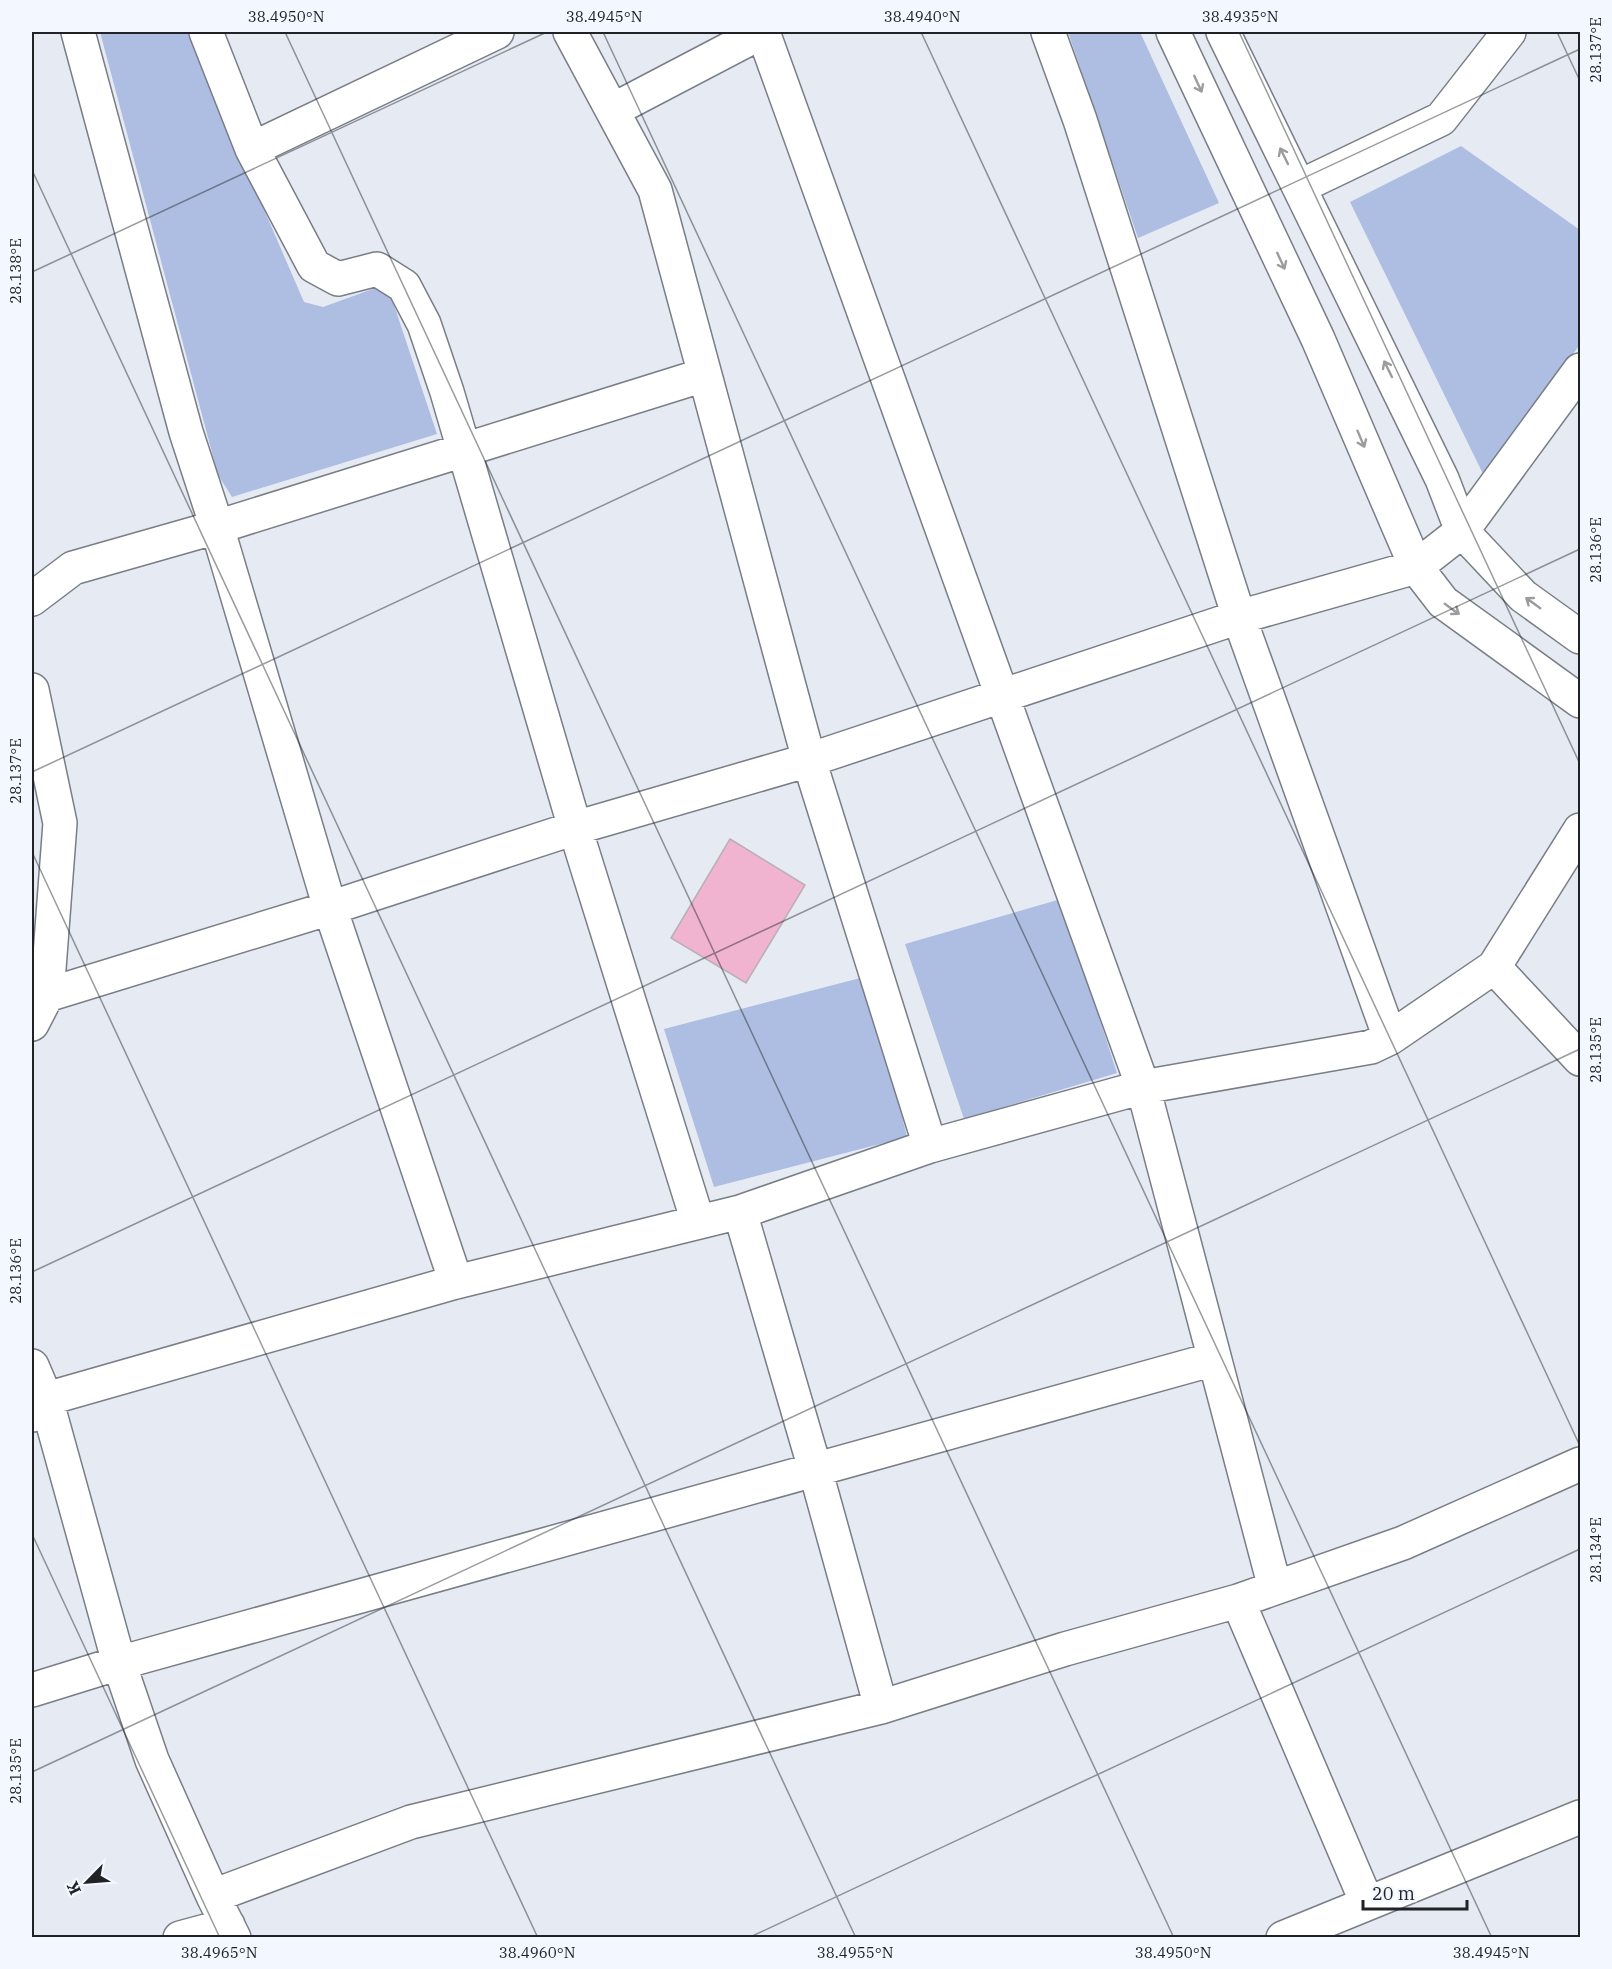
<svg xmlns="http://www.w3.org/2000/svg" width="1612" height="1969" viewBox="0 0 1612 1969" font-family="'IBM Plex Serif',serif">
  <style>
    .green { fill: #adbee2 }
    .building { fill: #f0b4d1; stroke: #baafb3; stroke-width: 1.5 }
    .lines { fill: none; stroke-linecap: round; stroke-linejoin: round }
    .minor-casing { stroke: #797d86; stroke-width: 36 }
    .minor { stroke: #fff; stroke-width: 33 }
    .oneway { stroke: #9b9c9d }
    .ticks { fill: none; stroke: #202225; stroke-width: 1.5; stroke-opacity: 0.45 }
    .neatline { fill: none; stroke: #202225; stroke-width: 2 }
    .ticks-label { font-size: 15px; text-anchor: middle; fill: #202225 }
  </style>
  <rect width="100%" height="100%" fill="#e5eaf3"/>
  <!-- green -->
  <path class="green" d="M100,32H187L304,302L323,307L378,287L391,296L437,434L232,497L218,475Z
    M1068,32H1140L1219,203L1138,238Z
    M1461,146L1580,230V344L1486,480L1350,202Z
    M1061,899L1117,1073L964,1119L905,944Z
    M868,976L907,1137L714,1187L664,1029Z"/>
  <!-- building -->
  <path class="building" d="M730,839L805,885L746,983L671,938Z"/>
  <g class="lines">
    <defs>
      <path id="minor" d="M78,32L186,432L217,527L330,908L456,1282
        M206,32L252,149L314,266L338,279L377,269L404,286L424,324L447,392L575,828L698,1222
        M570,32L655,190L809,760L930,1146
        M763,32L1143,1087L1275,1588
        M1048,32L1080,120L1239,617L1390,1038
        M1173,32L1318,339L1416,567L1443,602L1580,701
        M1223,32L1442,479L1462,531L1523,596L1580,637
        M613,110L762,32
        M252,149L497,32
        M1299,187L1441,119L1509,32
        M32,599L73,568L217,527L704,375
        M32,690L60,823L47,995L32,1024
        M1494,967L1580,1059
        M47,995L330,908L575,828L809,760L1239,617L1416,567L1462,531L1580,370
        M740,1212L815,1469L881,1707
        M32,1366L46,1399L119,1663L152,1760L213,1896L234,1938
        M32,1415L46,1399L456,1282L740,1212L930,1146L1143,1087L1371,1047L1390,1038L1494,967L1580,830
        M1238,1601L1367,1903
        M32,1690L119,1663L1214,1359
        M213,1896L411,1822L881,1707L1065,1649L1238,1601L1403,1543L1580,1464
        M180,1938L228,1925
        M1283,1938L1580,1817"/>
    </defs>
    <!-- minor casing -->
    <use href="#minor" class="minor-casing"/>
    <!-- minor -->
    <use href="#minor" class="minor"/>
  </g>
  <!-- one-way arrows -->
  <defs><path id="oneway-shaft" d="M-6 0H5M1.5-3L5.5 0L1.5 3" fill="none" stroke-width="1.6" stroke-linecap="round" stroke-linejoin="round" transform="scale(1.5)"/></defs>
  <g class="oneway">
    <use href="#oneway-shaft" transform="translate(1198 84) rotate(65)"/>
    <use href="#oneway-shaft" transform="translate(1284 156) rotate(-116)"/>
    <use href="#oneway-shaft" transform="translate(1281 261) rotate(65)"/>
    <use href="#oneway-shaft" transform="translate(1388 369) rotate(-116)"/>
    <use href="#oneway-shaft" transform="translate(1361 439) rotate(67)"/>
    <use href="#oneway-shaft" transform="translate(1533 603) rotate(-144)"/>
    <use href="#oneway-shaft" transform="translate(1452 609) rotate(36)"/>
  </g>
  <!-- ticks -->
  <path class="ticks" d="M285,32L1174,1938M603,32L1492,1938M921,32L1580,1446M1239,32L1580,764M1557,32L1580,81M32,170L856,1938M32,272L547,32M32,772L1580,49M32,852L538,1938M32,1272L1580,549M32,1534L220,1938M32,1772L1580,1049M748,1938L1580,1549"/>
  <!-- border -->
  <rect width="1612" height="1969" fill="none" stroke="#f3f7ff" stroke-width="66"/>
  <!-- north arrow -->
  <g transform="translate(87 1882) rotate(245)" stroke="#f3f7ff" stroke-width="4.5" paint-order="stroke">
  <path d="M0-4.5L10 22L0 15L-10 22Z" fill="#202225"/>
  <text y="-9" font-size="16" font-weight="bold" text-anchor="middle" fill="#202225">K</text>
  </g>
  <!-- scale -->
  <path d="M1363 1900v9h104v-9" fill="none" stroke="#202225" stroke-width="3"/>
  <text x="1372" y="1900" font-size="18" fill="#202225" stroke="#f3f7ff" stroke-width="4.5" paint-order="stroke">20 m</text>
  <rect x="33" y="33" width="1546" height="1903" class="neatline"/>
  <g class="ticks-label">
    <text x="286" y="22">38.4950°N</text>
    <text x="604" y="22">38.4945°N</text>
    <text x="922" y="22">38.4940°N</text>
    <text x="1240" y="22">38.4935°N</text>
    <text transform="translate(1596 50) rotate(-90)" y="5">28.137°E</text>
    <text transform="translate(16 271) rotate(-90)" y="5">28.138°E</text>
    <text transform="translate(1596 550) rotate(-90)" y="5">28.136°E</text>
    <text transform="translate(16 771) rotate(-90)" y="5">28.137°E</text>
    <text transform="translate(1596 1050) rotate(-90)" y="5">28.135°E</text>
    <text transform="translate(16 1271) rotate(-90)" y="5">28.136°E</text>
    <text transform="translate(1596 1550) rotate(-90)" y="5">28.134°E</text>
    <text transform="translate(16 1771) rotate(-90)" y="5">28.135°E</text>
    <text x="219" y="1958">38.4965°N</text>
    <text x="537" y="1958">38.4960°N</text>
    <text x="855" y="1958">38.4955°N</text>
    <text x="1173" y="1958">38.4950°N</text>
    <text x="1491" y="1958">38.4945°N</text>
  </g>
</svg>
